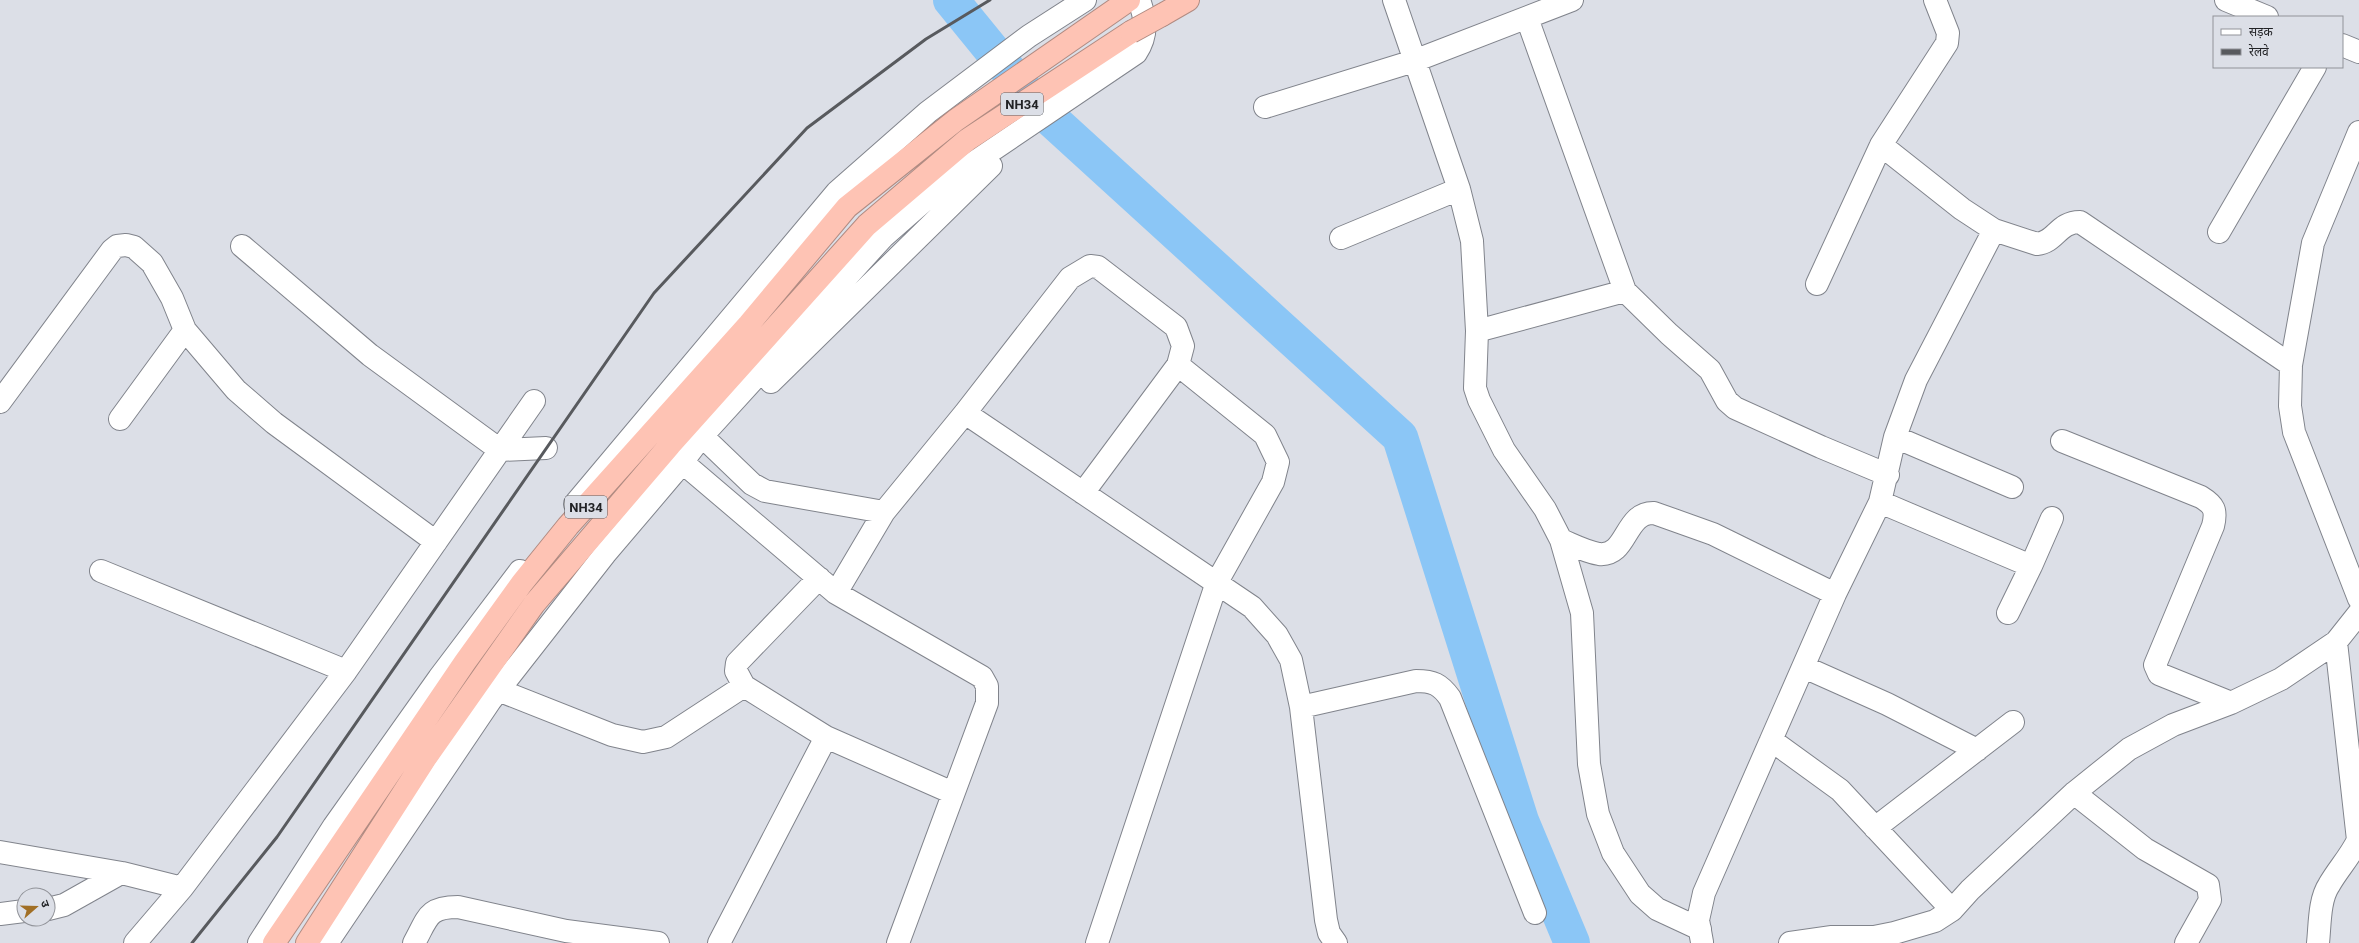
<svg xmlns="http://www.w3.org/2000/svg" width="2359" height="943" viewBox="0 0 2359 943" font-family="Roboto,'Noto Sans Devanagari',sans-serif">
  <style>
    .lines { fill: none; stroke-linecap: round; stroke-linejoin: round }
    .river { stroke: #8bc6f6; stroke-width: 36 }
    .minor-casing { stroke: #81848c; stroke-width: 24 }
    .highway-casing { stroke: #b18b82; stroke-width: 24 }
    .minor { stroke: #fff; stroke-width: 22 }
    .highway { stroke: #fec3b4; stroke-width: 22 }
    .rail { stroke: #585a5e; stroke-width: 3 }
    .highway-bridge-casing { stroke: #b18b82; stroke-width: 24; stroke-linecap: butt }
    .highway-bridge { stroke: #fec3b4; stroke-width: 22 }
    .labels { text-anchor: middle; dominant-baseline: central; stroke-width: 4; stroke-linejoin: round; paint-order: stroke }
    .shield { fill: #dcdfe7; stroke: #595b5f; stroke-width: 1 }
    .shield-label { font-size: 13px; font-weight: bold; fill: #212225 }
  </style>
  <rect width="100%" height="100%" fill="#dcdfe7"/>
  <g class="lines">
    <!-- river -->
    <path class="river" d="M951,0L1039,108L1400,437L1521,821L1572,943"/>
    <defs>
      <path id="minor" d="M1394,0L1459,189L1472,241L1477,331L1475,388L1479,400L1504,450L1545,509L1561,540L1582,613L1589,764L1598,814L1613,853L1640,894L1657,909L1700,929
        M2226,0L2267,17
        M1527,18L1625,291L1669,334L1710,370L1727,401L1735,408L1821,447L1888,475
        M2342,45L2359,52
        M1265,107L1414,61L1572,0
        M2359,132L2313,243L2291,365L2290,406L2294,432L2359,599
        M1881,145L1962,209L1994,230L2037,244C2056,242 2058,222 2080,222L2291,365
        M2219,232L2315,67
        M1341,238L1459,189
        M242,246L370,355L500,450L546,448
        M1817,284L1881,145L1947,43L1948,33L1935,0
        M1477,331L1625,291
        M771,382L991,166
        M0,402L112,250L117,246L126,245L134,247L152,263L172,298L185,330L236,390L274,423L436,542
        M965,413L1252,607L1277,635L1291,660L1301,707L1326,920L1329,933L1336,943
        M120,419L185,330
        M702,436L752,484L765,491L884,512
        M1895,437L2012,487
        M2062,441L2201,497C2214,505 2217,510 2213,526L2155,665L2159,674L2231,703
        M682,462L836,593L982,677L987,686V703L898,943
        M1880,502L2031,566
        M575,504L837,192L928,112L1029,36L1085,0
        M1561,540C1573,545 1586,552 1599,554C1628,557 1624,512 1654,513L1713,534L1835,594
        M101,571L346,671
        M836,593L884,512L965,413L1070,278L1090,266L1098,267L1176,327L1183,346L1178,365L1083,493
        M2008,613L2031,566L2052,518
        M1804,667L1887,704L1977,750
        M498,690L612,735L643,742L666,737L744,686
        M1301,707L1416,681C1433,681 1440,684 1450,698L1535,913
        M826,737L953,793
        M1771,740L1840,790L1952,910
        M2074,793L2145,849L2208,885L2210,900L2186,943
        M1875,828L2013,722
        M0,852L122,873L182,888L135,943
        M182,888L346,671L534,401
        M48,909L64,905L121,873
        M0,914L24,911
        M1702,942L1698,920L1704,893L1835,594L1880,502L1895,437L1916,380L1994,230
        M259,943L334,826L439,678L520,571
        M327,943L490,701L605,554L673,474L702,436L883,237L948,180L1136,53C1148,35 1146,19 1139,0
        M414,943C428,918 427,907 458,907L566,931L658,943
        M719,943L826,737L744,686L736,671L737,663L819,578
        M1097,943L1217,582L1273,482L1278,462L1265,435L1178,365
        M1790,943L1832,937H1874L1894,933L1935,921L1952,910L1970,890L2074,793L2129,749L2173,725L2231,703L2281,679L2336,642L2359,613
        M2318,943C2320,925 2319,900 2329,885C2338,869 2350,857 2358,840L2336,642"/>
      <path id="highway" d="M1162,15L1188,0
        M274,943L465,662L522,583L568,526L749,324L847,207L956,120L1129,0
        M307,943L425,759L534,604L670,445L867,225L967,140L1131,32"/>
    </defs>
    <!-- minor casing -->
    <use href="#minor" class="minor-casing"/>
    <!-- highway casing -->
    <use href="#highway" class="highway-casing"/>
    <!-- minor -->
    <use href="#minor" class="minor"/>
    <!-- highway -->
    <use href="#highway" class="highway"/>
    <!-- rail -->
    <path class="rail" d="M192,943L277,837L654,293L807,128L926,39L990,0"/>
    <defs>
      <path id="highway-bridge" d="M1131,32L1162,15"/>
    </defs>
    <!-- highway-bridge casing -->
    <use href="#highway-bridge" class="highway-bridge-casing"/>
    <!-- highway-bridge -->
    <use href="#highway-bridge" class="highway-bridge"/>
  </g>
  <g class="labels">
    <!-- shield labels -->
    <g class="shield">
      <rect x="1001" y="93" width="42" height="22" rx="3"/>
      <rect x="565" y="496" width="42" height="22" rx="3"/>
    </g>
    <g class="shield-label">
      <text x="1022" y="104">NH34</text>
      <text x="586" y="507">NH34</text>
    </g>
  </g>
  <!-- legend -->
  <rect x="2213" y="16" width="130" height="52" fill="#dcdfe7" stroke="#919399"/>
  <rect x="2221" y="29" width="20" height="6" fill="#ffffff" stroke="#919399"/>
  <text x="2249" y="36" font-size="12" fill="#212225">सड़क</text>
  <rect x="2221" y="49" width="20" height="6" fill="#585a5e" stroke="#919399"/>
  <text x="2249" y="56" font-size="12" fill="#212225">रेलवे</text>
  <!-- north arrow -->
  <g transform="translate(36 907) rotate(70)"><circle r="19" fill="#dcdfe7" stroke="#919399"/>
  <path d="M0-3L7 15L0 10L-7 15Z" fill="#a16f25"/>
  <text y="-6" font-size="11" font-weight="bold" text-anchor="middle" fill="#212225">उ</text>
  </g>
</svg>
